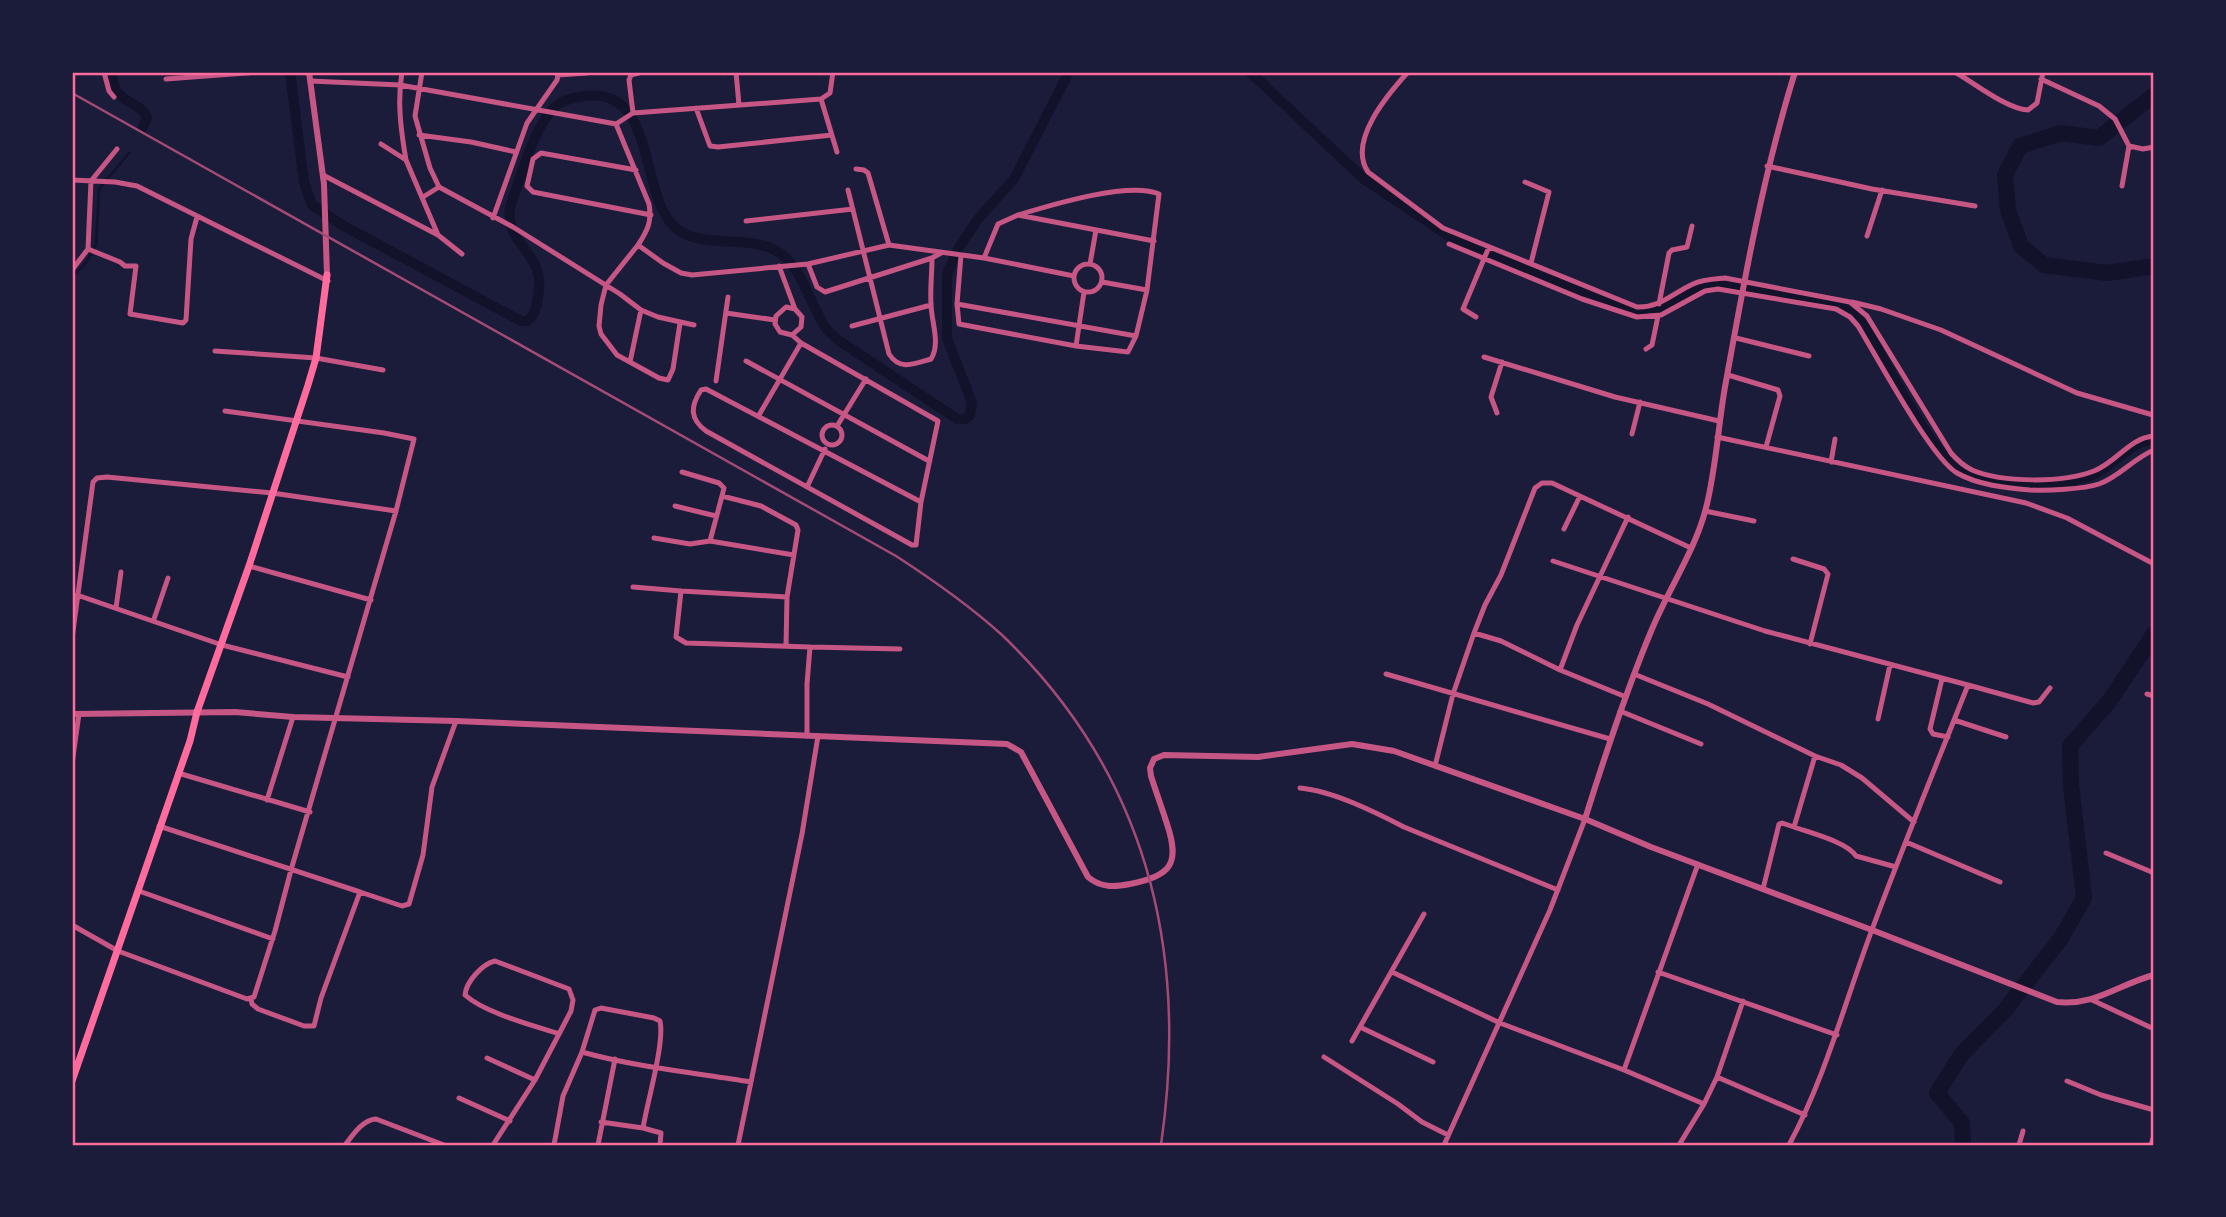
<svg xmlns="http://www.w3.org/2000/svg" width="2226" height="1217" viewBox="0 0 2226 1217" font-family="Poppins,sans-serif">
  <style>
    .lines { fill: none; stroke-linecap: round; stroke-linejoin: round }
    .stream { stroke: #12122b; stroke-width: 2.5 }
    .canal { stroke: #12122b; stroke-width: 10 }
    .river { stroke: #12122b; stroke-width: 16 }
    .minor { stroke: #c65784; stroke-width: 5 }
    .tertiary { stroke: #c65784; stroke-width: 6 }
    .secondary { stroke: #ff6b9d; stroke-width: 7 }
    .rail { stroke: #a44b75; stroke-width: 2.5 }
    .neatline { fill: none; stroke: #ff6b9d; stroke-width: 2.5 }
  </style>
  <rect width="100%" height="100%" fill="#1b1b3a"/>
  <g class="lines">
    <!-- stream -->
    <path class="stream" d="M72,277L86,263L96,245L99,189L129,153"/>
    <!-- canal -->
    <path class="canal" d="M111,72C112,77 113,85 116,90C123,103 141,103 147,118L143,127
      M290,72L304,182L312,205L342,225L521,321H527C534,316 535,311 537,303C539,291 541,282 537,270C529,246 506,239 510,207C521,178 533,127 556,106C564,99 576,97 586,96C658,87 638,199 677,229C703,249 747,235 775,250C802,264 808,301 824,325C827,331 833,335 838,340L957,419H965L970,415L972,403L947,338V274L958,249L978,219L1014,179L1069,72
      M1250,72L1364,179L1452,238L1635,312C1671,313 1674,295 1704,286C1731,279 1803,298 1833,303C1849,310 1858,317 1868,331C1887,364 1927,445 1955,466C1974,479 1994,481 2016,483C2041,485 2066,484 2090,476C2112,469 2130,440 2154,440"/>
    <!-- river -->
    <path class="river" d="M2154,95L2099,138L2061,133L2020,146L2005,175L2008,210L2021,246L2044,265L2107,273L2154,266
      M1963,1145L1962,1123L1937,1093L1961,1055L2006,1009L2061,938L2084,898L2071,785L2070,746L2111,699L2154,634"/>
    <!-- minor -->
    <path class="minor" d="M104,72L109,91L114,97
      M402,72C397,102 401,131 406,160
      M422,72L415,116L430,168L439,187L513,227L620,294L641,310L658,317L694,325
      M555,72L558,75L587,73
      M736,72L739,105
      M1408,72C1389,93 1347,141 1368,172L1443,228L1637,307C1660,308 1673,293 1693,284C1703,279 1714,279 1725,278L1850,302L1867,316L1951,453C1957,460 1964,466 1972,470C2003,483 2063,483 2094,471C2117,462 2129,438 2154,436
      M1955,72C1974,83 2007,109 2028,110L2037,103L2043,72
      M166,79L258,72
      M2041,79L2099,106L2115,119L2129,146L2143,149L2154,147
      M310,81L400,85L616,124L633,113L821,99L830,93L833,72
      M821,99L837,152
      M696,108L710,146L718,147L832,135
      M633,113L629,80L631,75L642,72
      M616,124L649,204C652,221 648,230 638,245L663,263L681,273L692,275L808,264L889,245L984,258L1074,276
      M419,135L471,142L516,152
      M381,144L406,160L438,235
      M1767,166L1872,189L1975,206
      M856,169L864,170L868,173L889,245
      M636,170L541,153L533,159L527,186L533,192L651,215
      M323,175L438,235L462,254
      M72,180L115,182L137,186L328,281
      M1525,182L1549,192L1531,263
      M2122,186L2129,146
      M848,190L889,354C900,371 914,364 931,359C941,343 931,321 931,304C930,289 932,273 932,258
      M423,197L439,187
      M493,218L527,123L557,80L558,75
      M746,221L853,209
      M1867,236L1882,190
      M1449,244L1582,299L1637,317L1661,315L1705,291L1718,289L1836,309L1850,317L1858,326C1877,357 1931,458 1957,473C1978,485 2006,488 2030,490C2047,491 2084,489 2099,484C2119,477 2134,458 2154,450
      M638,245L606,285L601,305L599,326L601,334L617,355L659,378L668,380L673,369L680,323
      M88,249L120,262L125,266H136L130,314L183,323L186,320L191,239L197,217
      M961,255L957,304L959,324L1076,346L1128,352L1136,336L1147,290L1159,194C1129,181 1051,205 1018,215
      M984,258L998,224L1018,215L1154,241
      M1074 278a14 14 0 1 1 28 0a14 14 0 1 1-28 0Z
      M808,264L817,287L825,292L932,258L941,253
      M1090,264L1096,230
      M779,266L795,309L802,317L801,327L792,335
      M72,270L88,249L91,181L117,149
      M1102,282L1147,290
      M1852,302L1881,309L1941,330L2077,393L2153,415
      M957,304L1136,336
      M1659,304L1669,253L1672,250L1687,247L1692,226
      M795,309L786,307L776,316L775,324L780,332L792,335L801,343L938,421L921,502L916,545H912L706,431C690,419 690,407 701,390L706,389L921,502
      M726,313L775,320
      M1476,317L1463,309L1489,247
      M852,326L931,305
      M1736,338L1809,356
      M1076,346L1084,292
      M1646,349L1652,345L1658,316
      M215,351L316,358L383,370
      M1484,357L1615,397L1719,421
      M746,361L929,461
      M630,362L641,310
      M1728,375L1778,390L1780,396L1766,447
      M716,381L728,297
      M1497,413L1491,397L1502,362
      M759,415L801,343
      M822 435a10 10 0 1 1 20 0a10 10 0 1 1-20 0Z
      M837,426L866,379
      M1632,434L1640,402
      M1717,437L2026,503L2067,518L2154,564
      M1831,462L1835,439
      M682,472L719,483L724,488L722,496
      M807,487L825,449
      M675,506L716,516
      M1705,511L1754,521
      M1564,529L1580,496
      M654,538L690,544L710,541L722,496L761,506L796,525L798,530L787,597L786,646
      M710,541L794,555
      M1793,559L1824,569L1828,574L1810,644
      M1553,561L1765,631L1968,685C1936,766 1903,846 1873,927C1845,1001 1826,1076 1789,1145
      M249,566L371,600
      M633,587L681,591
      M77,595L222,645L348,677
      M787,597L681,591L676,637L686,643L810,647L807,684V736
      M116,608L121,572
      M154,619L168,578
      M1474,633L1501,641L1560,670L1626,697
      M72,639L93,482L97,478L107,477L272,493L396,511L414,439L384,433L225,411
      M810,647L900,649
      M1560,670L1577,625L1628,517
      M1386,674L1610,739
      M1634,674L1708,704L1815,756L1841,765L1862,778L1914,822
      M1942,679L1930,729L1933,734L1948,737
      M1968,685L2033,703L2039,702L2050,688
      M2147,694L2154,696
      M1620,711L1701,744
      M1878,719L1890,665
      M1954,720L2006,737
      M72,764L79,714
      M1435,766L1453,694L1474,633L1485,605L1501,575L1535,488L1542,483H1552L1691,548
      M178,773L310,812
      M1300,788C1333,791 1375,812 1404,827L1558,890
      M267,800L293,717
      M159,826L360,892L321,998L314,1026H304L258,1009L252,1004L251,999
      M1794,827C1811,833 1847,842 1856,856L1896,867
      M1906,842L2000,882
      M2106,853L2154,873
      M1763,889L1779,824L1782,823L1794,827L1815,756
      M139,891L273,939
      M360,892L402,906L409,904L423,855L432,787L456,721
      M72,925L118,951L247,999L254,997L275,931L291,870L396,511
      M1392,972L1500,1023L1624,1070L1704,1104L1717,1077L1805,1115
      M1658,972L1837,1035
      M2092,1000L2154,1029
      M1360,1027L1433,1062
      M1352,1041L1424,914
      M1324,1057L1398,1104L1422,1122L1448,1135
      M487,1058L535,1080
      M1624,1070L1698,864
      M1717,1077L1743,1001
      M2067,1081L2101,1095L2154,1110
      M459,1098L510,1121
      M601,1122L643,1128
      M345,1145C353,1135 362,1120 376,1119L444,1145
      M493,1145L535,1080L571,1011L573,1000L569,989L495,961C482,964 466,982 465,995C485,1013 532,1025 559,1034
      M554,1145L563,1096L582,1052
      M598,1145L615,1059
      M660,1145L661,1133L643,1128C647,1103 665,1042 660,1021L654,1018L601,1008L595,1010L582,1052C635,1067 696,1073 751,1082
      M738,1145L802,834L818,736
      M1444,1145L1550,910L1585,819
      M1679,1145L1704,1104
      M2019,1145L2023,1131
      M2151,1145L2154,1135"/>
    <!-- tertiary -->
    <path class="tertiary" d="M309,72L324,184L327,275
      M72,714L235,712L293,717L456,721L1007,744L1021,752L1088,877C1101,888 1114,887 1130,884C1172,876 1180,863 1167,824C1162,808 1156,792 1151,776L1150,768L1154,759L1164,755L1258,757L1352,744L1394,751L1585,819L1651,847L1872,930L2057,1002C2096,1006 2119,984 2154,975
      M1585,819C1605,755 1626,691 1652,629C1669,588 1695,551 1706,508C1716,469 1718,427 1725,387C1744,281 1763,175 1795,72"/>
    <!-- secondary -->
    <path class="secondary" d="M72,1081L190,741L197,712L249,566L308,385L316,358L327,275"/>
    <!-- rail -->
    <path class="rail" d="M72,93L896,556C933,580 969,605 1002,635C1147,774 1189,951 1161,1145"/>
  </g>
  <!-- border -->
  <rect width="2226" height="1217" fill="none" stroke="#1b1b3a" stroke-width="147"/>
  <rect x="74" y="74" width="2078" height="1070" class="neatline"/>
</svg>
